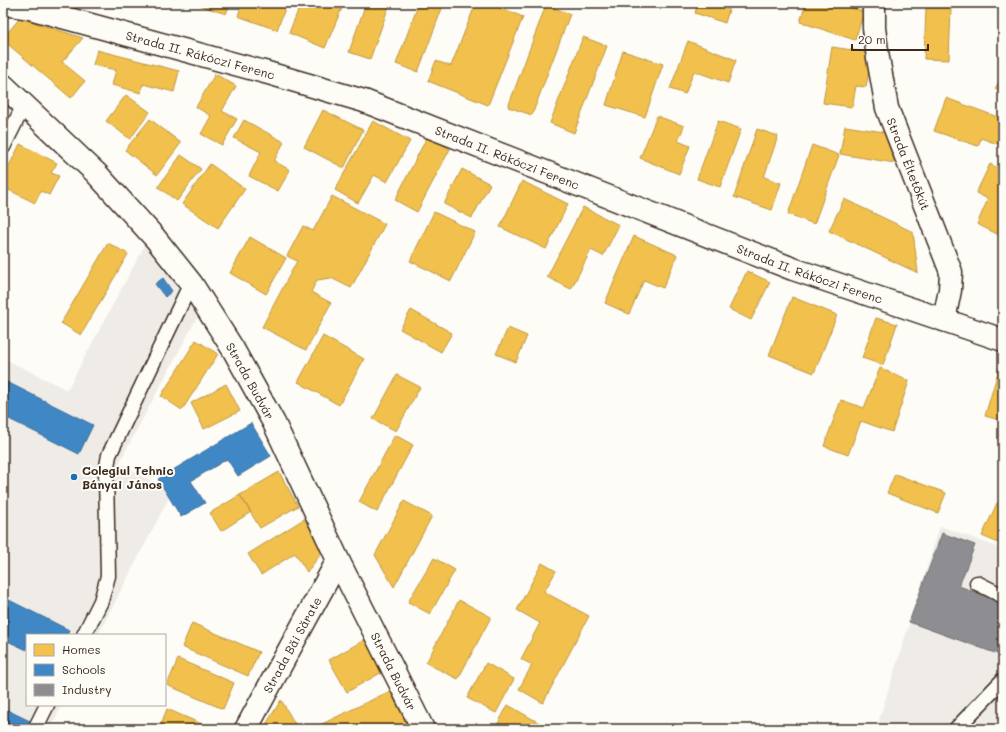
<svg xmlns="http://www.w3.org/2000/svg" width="1006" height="732" viewBox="0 0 1006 732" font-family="Mali,sans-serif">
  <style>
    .built { fill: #efece7 }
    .homes { fill: #f2c14e; stroke: #bb9440 }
    .schools { fill: #3f88c5; stroke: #3e6c93 }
    .industry { fill: #8d8d92; stroke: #746f6f }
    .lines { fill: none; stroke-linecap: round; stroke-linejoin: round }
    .service-casing { stroke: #3b2a1e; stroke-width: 17 }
    .minor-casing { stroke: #3b2a1e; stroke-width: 25 }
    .secondary-casing { stroke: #3b2a1e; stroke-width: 25 }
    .service { stroke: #fdfcf7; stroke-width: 14 }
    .minor { stroke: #fdfcf7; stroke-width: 22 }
    .secondary { stroke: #fdfcf7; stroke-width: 22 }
    .poi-dot { fill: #1f6fb2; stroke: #fdfcf7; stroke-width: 1.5 }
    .labels { text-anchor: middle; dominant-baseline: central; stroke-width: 4; stroke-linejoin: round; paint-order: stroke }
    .street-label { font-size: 12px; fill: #3b2a1e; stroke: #fdfcf7 }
    .poi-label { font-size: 12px; font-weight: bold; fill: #3b2a1e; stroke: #fdfcf7; text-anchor: start }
  </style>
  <rect width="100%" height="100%" fill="#fdfcf7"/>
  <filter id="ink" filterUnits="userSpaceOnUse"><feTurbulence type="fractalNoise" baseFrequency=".025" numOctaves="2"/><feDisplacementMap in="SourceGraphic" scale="8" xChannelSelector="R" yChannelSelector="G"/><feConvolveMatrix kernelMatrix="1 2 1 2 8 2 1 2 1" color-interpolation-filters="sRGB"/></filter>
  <g filter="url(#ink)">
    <!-- built -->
    <path class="built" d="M146,243L200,312L119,463L172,492L98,635H27V705H62L50,729H3V358L67,390Z
      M940,526L1003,549V729H876Z"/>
    <!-- homes -->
    <path class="homes" d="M200,3H230L226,14L199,5Z
      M242,3H287L277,30L238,16Z
      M301,3H344L325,48L289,33Z
      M366,3H390L370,59L349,52Z
      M419,3H444L418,72L396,64Z
      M476,3H489L523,17L488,105L428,81L436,61L451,66Z
      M698,3H731L725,23L695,13Z
      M806,3H836L864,12L855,40L800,22Z
      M838,3H858L857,9Z
      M546,5L570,14L532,115L508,107Z
      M926,8H951L949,60L924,59Z
      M20,18L83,38L62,62L85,81L71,98L3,40V38Z
      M583,37L607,46L574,133L550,123Z
      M688,41L736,60L728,83L694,71L685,94L670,89Z
      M832,47L872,53L866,87L856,86L852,107L823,103Z
      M97,50L179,71L174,92L143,84L141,93L112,85L116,70L93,65Z
      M623,51L663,64L645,117L606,105Z
      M215,74L236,86L222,111L237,119L222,145L201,134L211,116L196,107Z
      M1003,74V94L995,89Z
      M126,95L150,112L130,139L106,121Z
      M946,98L1003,119V146L981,138L978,146L934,131Z
      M323,110L363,130L344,168L304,147Z
      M657,116L684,126L678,141L690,146L679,174L640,158Z
      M150,119L181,143L157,175L125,150Z
      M244,120L284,142L274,161L290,170L278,191L249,176L261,152L234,138Z
      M373,121L410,141L387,182L374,175L358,203L335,190Z
      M718,121L741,129L720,187L697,179Z
      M845,126L884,132L895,163L840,154Z
      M757,129L778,136L764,177L781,183L772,210L734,197Z
      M427,137L450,149L417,212L395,200Z
      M20,144L57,163L51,173L59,176L49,195L41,191L35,203L3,187V178Z
      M812,145L839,155L814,224L788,214Z
      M181,155L201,169L177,201L158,187Z
      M210,164L245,189L218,228L182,204Z
      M990,164L1003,171V237L977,224L988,199L976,193Z
      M462,169L490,184L472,218L444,204Z
      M522,181L568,204L546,249L500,227Z
      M332,196L385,224L351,288L331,278L317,280L311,292L331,303L306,350L262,327L297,261L287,256L303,226L313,231Z
      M844,199L913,232L918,273L829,231Z
      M583,207L619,225L603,256L591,250L571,289L547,277Z
      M434,212L475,232L451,281L410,261Z
      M634,236L677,255L663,288L644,280L629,314L605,303Z
      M250,237L286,258L266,294L230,273Z
      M108,243L128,254L81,335L61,323Z
      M747,271L770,282L751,320L729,309Z
      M792,297L837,315L814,373L769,355Z
      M411,310L452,333L441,352L400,329Z
      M876,318L897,324L883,365L862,358Z
      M508,328L527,336L516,362L496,354Z
      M323,336L364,359L339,405L298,382Z
      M196,340L218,354L182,410L161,396Z
      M1000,365L1003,366V421L985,416Z
      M880,368L909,381L892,432L861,421L848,455L824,446L841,400L864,408Z
      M397,375L420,387L396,431L373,419Z
      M226,384L240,411L204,429L191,403Z
      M395,435L413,445L377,512L359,502Z
      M279,472L298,506L260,528L240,495Z
      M895,474L946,493L938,513L887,493Z
      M240,495L251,512L221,531L210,513Z
      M404,501L432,516L394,587L375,555Z
      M997,503L1003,506V545L982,536Z
      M304,519L324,550L307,572L295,553L261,575L248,554Z
      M434,558L455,570L430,614L408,602Z
      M542,563L556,571L544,592L589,616L543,703L519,689L532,665L521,659L540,623L517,610Z
      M459,600L491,617L458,679L426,663Z
      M192,623L259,652L248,676L182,647Z
      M366,639L384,671L347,692L329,660Z
      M178,659L234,683L223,709L167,685Z
      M486,663L514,679L496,713L467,698Z
      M390,691L408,727L404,729H320L318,726Z
      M281,700L298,729H267L265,726Z
      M508,705L541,724L538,729H495Z
      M167,709L213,729H159Z"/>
    <!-- schools -->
    <path class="schools" d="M163,278L172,291L165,297L155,284Z
      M3,380L93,425L79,454L3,416Z
      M251,423L271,456L238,476L227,459L191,481L205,503L181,517L158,479Z
      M3,597L69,630L67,635H27V650L3,639Z
      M3,708L32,722L28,729H3Z"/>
    <!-- industry -->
    <path class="industry" d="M942,533L975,545L959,586L1003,602V656L909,622Z"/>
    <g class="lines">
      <defs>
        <path id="service" d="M3,147L24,105
          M977,583L1003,596
          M84,635L101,601L108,576L106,472L109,455L191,283
          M35,729L47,705
          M956,729L1003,680"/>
        <g id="minor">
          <path id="s1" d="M874,3V28L878,58L887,108L951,272L950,290L944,320"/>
          <path id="s2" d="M3,85L96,173L155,238L191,283L233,349L274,423L338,560L423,729"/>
          <path id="s3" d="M246,729L338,560"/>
        </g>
        <g id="secondary">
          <path id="s4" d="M3,4L29,8L268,73L364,101L793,269L1003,340"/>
        </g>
      </defs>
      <!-- service casing -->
      <use href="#service" class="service-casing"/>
      <!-- minor casing -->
      <use href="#minor" class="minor-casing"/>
      <!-- secondary casing -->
      <use href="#secondary" class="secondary-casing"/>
      <!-- service -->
      <use href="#service" class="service"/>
      <!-- minor -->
      <use href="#minor" class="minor"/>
      <!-- secondary -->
      <use href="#secondary" class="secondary"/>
    </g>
  </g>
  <!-- markers -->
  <circle class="poi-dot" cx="74" cy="477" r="4"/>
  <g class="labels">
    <!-- street labels -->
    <g class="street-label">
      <text stroke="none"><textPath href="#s4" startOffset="204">Strada II. Rákóczi Ferenc</textPath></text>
      <text stroke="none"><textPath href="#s4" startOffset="528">Strada II. Rákóczi Ferenc</textPath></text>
      <text stroke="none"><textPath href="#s1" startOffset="166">Strada Éltetőkút</textPath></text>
      <text stroke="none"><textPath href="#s4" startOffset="852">Strada II. Rákóczi Ferenc</textPath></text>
      <text stroke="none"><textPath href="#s2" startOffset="388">Strada Budvár</textPath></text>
      <text stroke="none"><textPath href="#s3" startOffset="96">Strada Băi Sărate</textPath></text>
      <text stroke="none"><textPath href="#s2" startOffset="712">Strada Budvár</textPath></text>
    </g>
    <!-- poi labels -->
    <g class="poi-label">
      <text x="82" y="470">Colegiul Tehnic<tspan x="82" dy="14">Bányai János</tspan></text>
    </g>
  </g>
  <!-- margin -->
  <rect width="1006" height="732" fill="none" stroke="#fdfcf7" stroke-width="16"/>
  <rect x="8" y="8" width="990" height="716" fill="none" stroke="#3b2a1e" stroke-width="1.5" filter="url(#ink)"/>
  <!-- legend -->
  <rect x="26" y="634" width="140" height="72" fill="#fdfcf7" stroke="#afa8a0"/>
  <rect x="34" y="644" width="20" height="12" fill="#f2c14e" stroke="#afa8a0"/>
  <text x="62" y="654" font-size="12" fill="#3b2a1e">Homes</text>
  <rect x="34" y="664" width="20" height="12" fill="#3f88c5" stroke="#afa8a0"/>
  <text x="62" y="674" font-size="12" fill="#3b2a1e">Schools</text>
  <rect x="34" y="684" width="20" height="12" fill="#8d8d92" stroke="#afa8a0"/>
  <text x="62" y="694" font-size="12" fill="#3b2a1e">Industry</text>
  <!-- scale -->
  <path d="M852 44v6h76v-6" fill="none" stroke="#3b2a1e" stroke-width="2"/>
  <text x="858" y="44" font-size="12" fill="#3b2a1e" stroke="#fdfcf7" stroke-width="3" paint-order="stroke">20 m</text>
</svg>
